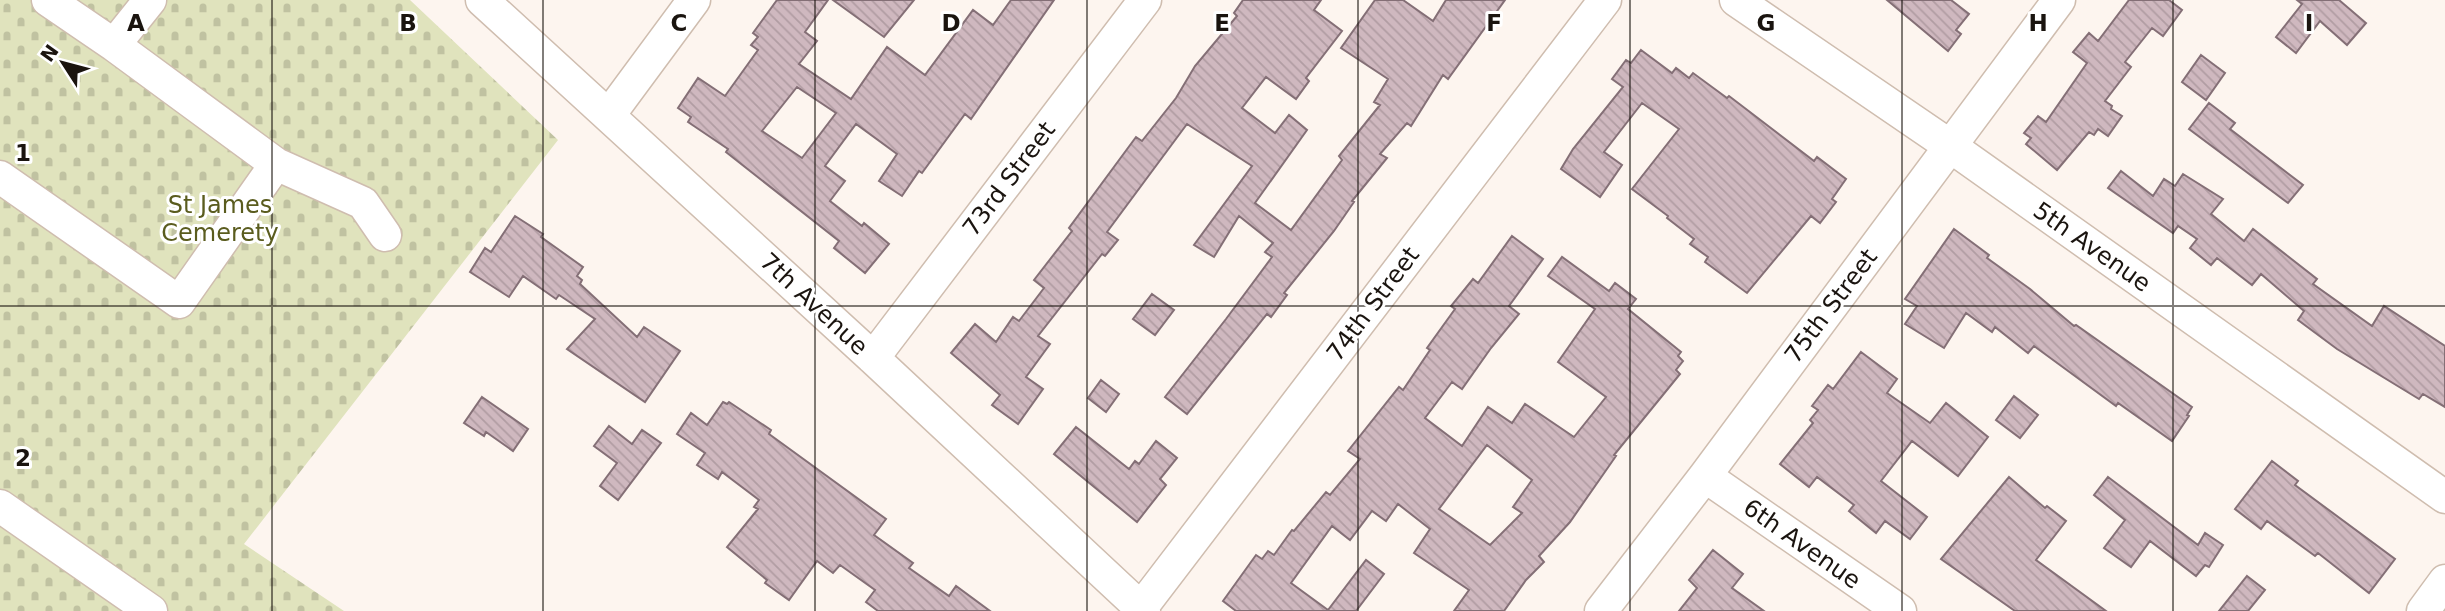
<svg xmlns="http://www.w3.org/2000/svg" width="2445" height="611" viewBox="0 0 2445 611" font-family="'DejaVu Sans',sans-serif">
  <style>
    .cemetery { fill: url(#cemetery-stones) }
    .building { fill: url(#building-back-hatch); stroke: #846f76; stroke-width: 2; fill-rule: evenodd }
    .lines { fill: none; stroke-linecap: round; stroke-linejoin: round }
    .minor-casing { stroke: #cfbdaf; stroke-width: 35 }
    .minor { stroke: #fff; stroke-width: 32 }
    .grid { fill: none; stroke: #1a140f; stroke-width: 2; stroke-opacity: 0.55 }
    .labels { text-anchor: middle; dominant-baseline: central; stroke-width: 6; stroke-linejoin: round; paint-order: stroke }
    .street-label { font-size: 24px; fill: #1a140f; stroke: #fff }
    .park-label { font-size: 24px; fill: #5a5c1e; stroke: #fff }
    .grid-label { font-size: 23px; text-anchor: middle; font-weight: bold; fill: #1a140f; stroke: #fff; stroke-width: 6; stroke-linejoin: round; paint-order: stroke }
  </style>
  <defs>
    <pattern id="cemetery-stones" width="16" height="16" patternUnits="userSpaceOnUse" patternTransform="scale(1.75)"><rect width="16" height="16" fill="#e0e3bd"/><path d="M2 7V4a2 2 0 0 1 4 0v3zM10 15v-3a2 2 0 0 1 4 0v3z" fill="#c0c2a1"/></pattern>
    <pattern id="building-back-hatch" width="6" height="6" patternUnits="userSpaceOnUse" patternTransform="scale(1.75)"><rect width="6" height="6" fill="#cfb8bf"/><path d="M-1 5l2 2M0 0l6 6M5-1l2 2" fill="none" stroke="#b19da3"/></pattern>
  </defs>
  <rect width="100%" height="100%" fill="#fdf5ef"/>
  <!-- cemetery -->
  <path class="cemetery" d="M0,0H410L558,140L244,544L344,611H0Z"/>
  <!-- building -->
  <path class="building" d="M777,0H828L805,32L817,41L799,64L851,99L887,47L925,75L973,10L993,25L1011,0H1054L971,119L965,114L922,173L919,171L902,196L879,181L897,154L856,124L825,166L845,181L830,201L862,226L864,223L889,244L865,273L834,248L839,241L726,152L728,149L688,122L691,117L678,108L698,78L725,96L758,50L751,45L758,37L753,33ZM797,87L836,113L802,158L762,131Z
    M833,0H914L884,37Z
    M1243,0H1321L1314,10L1342,31L1306,78L1309,81L1296,99L1266,77L1242,108L1275,133L1289,115L1307,130L1255,203L1291,230L1342,160L1339,156L1380,105L1374,102L1388,79L1341,48L1375,0H1403L1433,21L1446,0H1505L1448,79L1443,75L1411,126L1407,123L1380,154L1387,158L1352,201L1354,202L1334,231L1284,293L1287,295L1271,317L1267,314L1187,414L1165,397L1226,319L1272,257L1265,252L1273,243L1239,216L1214,257L1194,245L1252,166L1187,124L1107,232L1118,240L1105,256L1102,254L1038,336L1050,344L1026,377L1043,389L1018,424L992,405L1000,395L951,353L975,324L996,342L1013,317L1019,321L1044,288L1034,280L1072,231L1069,228L1136,137L1142,141L1176,98L1195,66L1237,16L1234,13Z
    M1887,0H1951L1969,14L1956,30L1961,34L1948,51Z
    M2129,0H2169L2182,10L2163,36L2152,28L2125,62L2131,67L2105,101L2112,106L2111,109L2122,116L2108,136L2098,129L2094,135L2089,132L2057,170L2026,144L2031,138L2024,133L2038,116L2046,122L2087,63L2073,52L2089,33L2098,41Z
    M2297,0H2339L2366,23L2347,45L2320,21L2296,53L2276,37L2302,4Z
    M1641,50L1672,73L1676,68L1689,78L1693,73L1727,98L1729,96L1814,161L1817,157L1846,179L1832,199L1836,202L1820,223L1811,216L1747,293L1705,262L1708,257L1690,244L1694,239L1667,218L1668,216L1632,189L1679,129L1642,103L1604,152L1622,165L1600,197L1561,169L1573,149L1623,87L1612,79L1626,60L1631,63Z
    M2201,55L2225,73L2206,100L2182,82Z
    M2209,103L2235,123L2230,129L2303,185L2288,203L2189,129Z
    M2121,171L2153,196L2164,179L2175,186L2183,174L2223,199L2211,214L2244,241L2253,229L2317,279L2313,284L2372,326L2384,306L2445,346V407L2423,394L2419,399L2337,349L2298,320L2304,311L2261,274L2252,285L2217,258L2211,265L2190,248L2197,239L2178,226L2173,233L2108,188Z
    M515,216L543,234L541,237L583,267L577,276L582,280L580,284L637,337L644,327L680,351L645,402L567,349L595,319L559,295L556,299L523,276L509,297L470,272L485,248L491,252Z
    M1954,229L1989,255L1987,258L2030,289L2074,326L2076,325L2192,407L2187,415L2189,416L2172,441L2118,403L2116,406L2034,346L2028,353L1995,327L1992,332L1966,313L1944,348L1905,324L1917,306L1905,299Z
    M1512,236L1543,259L1509,306L1519,314L1491,348L1462,389L1452,382L1425,418L1462,446L1488,407L1512,423L1525,404L1574,437L1606,397L1558,362L1595,309L1548,276L1562,257L1609,291L1615,283L1636,299L1628,309L1681,352L1678,356L1683,361L1676,370L1680,374L1614,455L1616,456L1570,522L1539,556L1544,562L1526,580L1504,611H1454L1469,590L1414,553L1430,529L1398,504L1386,521L1372,511L1350,540L1332,526L1291,583L1328,610L1366,560L1384,574L1356,611H1236L1223,601L1256,555L1262,559L1268,551L1274,555L1292,530L1294,531L1326,492L1330,495L1360,459L1348,451L1399,387L1403,390L1430,350L1427,348L1455,309L1451,306L1473,279L1478,283ZM1487,445L1532,480L1513,507L1522,513L1490,545L1439,509Z
    M1152,294L1174,310L1155,335L1133,319Z
    M1861,352L1897,379L1887,393L1930,423L1946,403L1988,437L1958,476L1912,441L1881,481L1927,517L1910,539L1885,521L1876,533L1849,511L1854,505L1817,477L1809,487L1780,464L1813,423L1810,420L1818,410L1812,406L1828,385L1833,389Z
    M1101,380L1119,394L1106,412L1088,398Z
    M2014,396L2038,415L2020,438L1996,420Z
    M482,397L528,429L513,451L486,432L484,436L464,423Z
    M723,402L727,404L729,402L771,430L769,434L886,519L874,535L913,563L909,568L949,596L956,586L990,611H878L866,602L875,590L840,565L833,573L817,561L789,600L765,583L767,580L727,547L758,509L754,507L759,500L722,472L718,479L697,465L705,453L677,434L691,413L707,425Z
    M609,426L632,444L642,430L661,443L618,500L600,486L617,463L594,446Z
    M1076,427L1129,469L1135,461L1139,464L1156,441L1177,458L1160,479L1166,485L1137,522L1054,454Z
    M2272,461L2298,481L2295,485L2395,559L2369,593L2318,553L2315,556L2267,521L2261,529L2235,509Z
    M2009,477L2045,508L2047,506L2066,521L2036,560L2106,611H2015L1941,559Z
    M2108,477L2198,545L2205,533L2223,545L2209,567L2205,565L2196,576L2150,541L2131,567L2104,548L2125,520L2094,495Z
    M1713,550L1743,574L1732,588L1764,611H1679L1697,588L1689,580Z
    M2247,576L2265,590L2248,611H2219Z"/>
  <g class="lines">
    <defs>
      <path id="minor" d="M48,0L114,45L276,164L363,203L385,235
        M482,0L873,358L1144,611
        M1736,0L1950,146L2445,497
        M114,45L150,0
        M609,115L694,0
        M0,177L179,302L276,164
        M873,358L1145,0
        M1705,476L1900,611
        M0,506L151,611
        M1141,608L1605,0
        M1601,611L1705,476L2059,0
        M2423,611L2445,581"/>
    </defs>
    <!-- minor casing -->
    <use href="#minor" class="minor-casing"/>
    <!-- minor -->
    <use href="#minor" class="minor"/>
  </g>
  <!-- grid -->
  <path class="grid" d="M272,0V611M543,0V611M815,0V611M1087,0V611M1358,0V611M1630,0V611M1902,0V611M2173,0V611M0,306H2445"/>
  <g class="labels">
    <!-- street labels -->
    <g class="street-label">
      <text transform="translate(1009 179) rotate(-53)">73rd Street</text>
      <text transform="translate(2092 247) rotate(35)">5th Avenue</text>
      <text transform="translate(814 304) rotate(43)">7th Avenue</text>
      <text transform="translate(1373 304) rotate(-53)">74th Street</text>
      <text transform="translate(1831 306) rotate(-53)">75th Street</text>
      <text transform="translate(1802 544) rotate(35)">6th Avenue</text>
    </g>
    <!-- park labels -->
    <g class="park-label">
      <text x="220" y="205">St James<tspan x="220" dy="28">Cemerety</tspan></text>
    </g>
  </g>
  <g class="grid-label">
    <text x="136" y="31">A</text>
    <text x="408" y="31">B</text>
    <text x="679" y="31">C</text>
    <text x="951" y="31">D</text>
    <text x="1222" y="31">E</text>
    <text x="1494" y="31">F</text>
    <text x="1766" y="31">G</text>
    <text x="2038" y="31">H</text>
    <text x="2309" y="31">I</text>
    <text x="23" y="161">1</text>
    <text x="23" y="466">2</text>
  </g>
  <!-- north arrow -->
  <g transform="translate(63 63) rotate(306)" stroke="#ffffff" stroke-width="5" paint-order="stroke">
  <path d="M0-5L12 26L0 18L-12 26Z" fill="#1a140f"/>
  <text y="-10" font-size="19" font-weight="bold" text-anchor="middle" fill="#1a140f">N</text>
  </g>
</svg>
